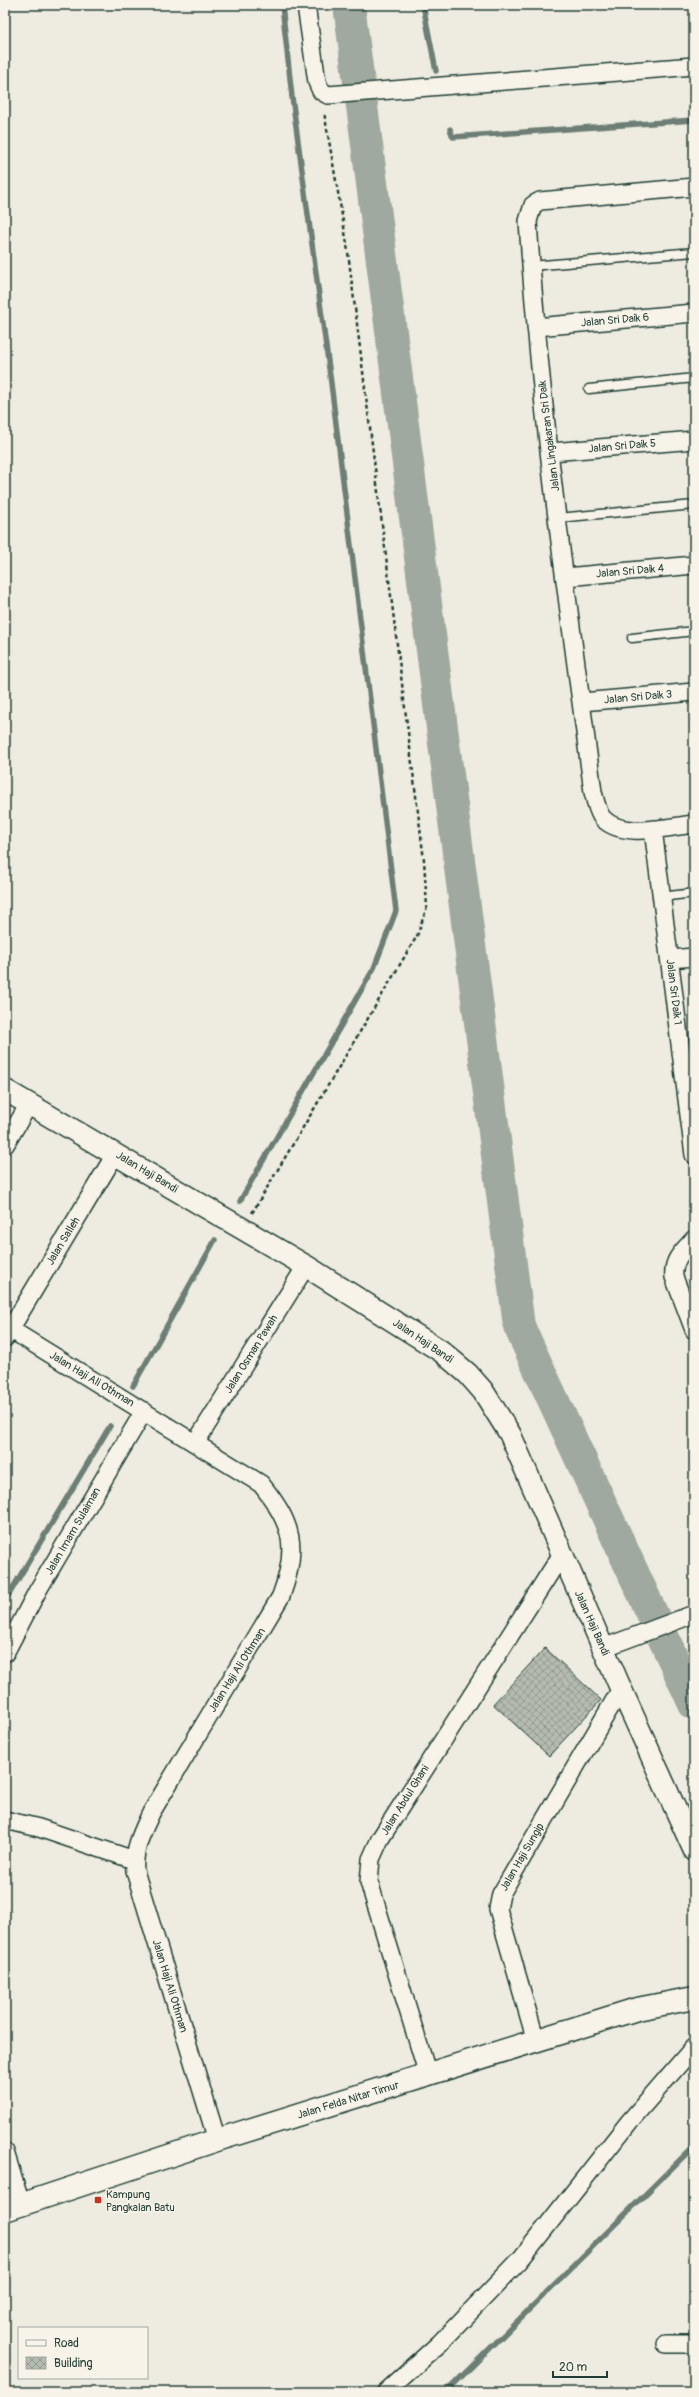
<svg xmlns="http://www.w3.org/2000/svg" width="699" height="2397" viewBox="0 0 699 2397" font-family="Pangolin,sans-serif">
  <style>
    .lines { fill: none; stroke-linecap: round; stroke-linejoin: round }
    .stream { stroke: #6c7e74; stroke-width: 5.5 }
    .river { stroke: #9fa99f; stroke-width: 32 }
    .building { fill: url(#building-cross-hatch); stroke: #1f3d34 }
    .service-casing { stroke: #1f3d34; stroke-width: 11 }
    .minor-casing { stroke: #1f3d34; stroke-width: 20 }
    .tertiary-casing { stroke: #1f3d34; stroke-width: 24 }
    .secondary-casing { stroke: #1f3d34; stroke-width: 25 }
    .path { stroke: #1f3d34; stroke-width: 2.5; stroke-dasharray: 4 3; stroke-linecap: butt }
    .service { stroke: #f7f3e8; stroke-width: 8 }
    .minor { stroke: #f7f3e8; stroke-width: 17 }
    .tertiary { stroke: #f7f3e8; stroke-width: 21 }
    .secondary { stroke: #f7f3e8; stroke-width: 22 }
    .poi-dot { fill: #c8321e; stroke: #f7f3e8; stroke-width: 1.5 }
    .labels { text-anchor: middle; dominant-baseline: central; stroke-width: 3; stroke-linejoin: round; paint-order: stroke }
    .street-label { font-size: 11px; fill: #1f3d34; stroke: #f7f3e8 }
    .poi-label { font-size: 11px; fill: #1f3d34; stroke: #f7f3e8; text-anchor: start }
  </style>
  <defs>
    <pattern id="building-cross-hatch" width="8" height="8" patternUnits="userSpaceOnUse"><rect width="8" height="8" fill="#b5bbb0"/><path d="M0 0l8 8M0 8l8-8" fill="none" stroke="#939990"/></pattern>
  </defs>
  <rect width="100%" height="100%" fill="#eeece1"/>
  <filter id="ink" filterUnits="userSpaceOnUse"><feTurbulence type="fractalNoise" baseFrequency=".025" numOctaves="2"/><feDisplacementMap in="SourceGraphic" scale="8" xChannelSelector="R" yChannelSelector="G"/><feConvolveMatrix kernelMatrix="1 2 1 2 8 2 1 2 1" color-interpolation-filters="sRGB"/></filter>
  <g filter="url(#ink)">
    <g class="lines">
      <!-- stream -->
      <path class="stream" d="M423,5L436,71
        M450,129L453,137L694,120
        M240,1201L374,968L396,911L331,383L292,97L282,5
        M133,1386L215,1240
        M5,1601L110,1426
        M446,2392L694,2146"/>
      <!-- river -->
      <path class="river" d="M349,5L519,1326L694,1704"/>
    </g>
    <!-- building -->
    <path class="building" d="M545,1648L601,1700L549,1756L493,1704Z"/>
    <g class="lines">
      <defs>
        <path id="service" d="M531,266L694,252
          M589,389L694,378
          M558,518L694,505
          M632,638L694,631
          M661,897L694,893"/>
        <path id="minor" d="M306,5L317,82L321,91L328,95L694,66
          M694,187L540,201L533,205L528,221C540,412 568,602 593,792C595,800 597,809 601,816C618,840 669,827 694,824
          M536,327L694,313
          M551,452L694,440
          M566,577L694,565
          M582,702L694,692
          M653,829L694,1155
          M670,959L694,957
          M5,1145L29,1104
          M694,1239C683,1251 672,1260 674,1277L694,1330
          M5,1326L261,1484C293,1524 299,1547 281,1596L151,1813C142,1832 133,1850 135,1871L217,2140
          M5,1338L116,1153
          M196,1442L306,1266
          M603,1648L694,1614
          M5,1653L38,1590L144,1411
          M5,1820L39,1828L134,1860
          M536,2041L498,1909L501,1894L621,1689
          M428,2075L369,1882L371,1859L380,1839L562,1554
          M5,2152L21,2204
          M666,2344H694
          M386,2392L440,2343L520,2260L629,2122L694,2047"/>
        <path id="tertiary" d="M5,1090L306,1266L441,1351L468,1374L483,1391L510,1434L621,1689L694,1850"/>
        <path id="secondary" d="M5,2210L217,2140L637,2009L694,1998"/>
      </defs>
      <!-- service casing -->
      <use href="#service" class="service-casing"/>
      <!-- minor casing -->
      <use href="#minor" class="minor-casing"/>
      <!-- tertiary casing -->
      <use href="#tertiary" class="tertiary-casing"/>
      <!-- secondary casing -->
      <use href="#secondary" class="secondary-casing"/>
      <!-- path -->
      <path class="path" d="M252,1213L417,936L427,907L424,860L347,244L324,112"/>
      <!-- service -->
      <use href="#service" class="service"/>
      <!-- minor -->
      <use href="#minor" class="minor"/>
      <!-- tertiary -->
      <use href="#tertiary" class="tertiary"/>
      <!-- secondary -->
      <use href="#secondary" class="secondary"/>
    </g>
  </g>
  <!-- markers -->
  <rect class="poi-dot" x="94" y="2196" width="8" height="8" rx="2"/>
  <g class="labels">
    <!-- street labels -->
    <g class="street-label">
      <text transform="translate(615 320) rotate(-5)">Jalan Sri Daik 6</text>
      <text transform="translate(549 436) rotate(-97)">Jalan Lingakaran Sri Daik</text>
      <text transform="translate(622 446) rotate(-5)">Jalan Sri Daik 5</text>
      <text transform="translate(630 571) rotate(-5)">Jalan Sri Daik 4</text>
      <text transform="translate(638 697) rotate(-5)">Jalan Sri Daik 3</text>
      <text transform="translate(674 992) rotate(83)">Jalan Sri Daik 1</text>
      <text transform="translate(147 1172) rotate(31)">Jalan Haji Bandi</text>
      <text transform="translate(63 1241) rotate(-59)">Jalan Salleh</text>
      <text transform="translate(423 1341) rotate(34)">Jalan Haji Bandi</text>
      <text transform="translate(251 1354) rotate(-58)">Jalan Osman Pawah</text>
      <text transform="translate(92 1379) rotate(31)">Jalan Haji Ali Othman</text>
      <text transform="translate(73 1531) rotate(-60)">Jalan Imam Sulaiman</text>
      <text transform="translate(592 1623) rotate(66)">Jalan Haji Bandi</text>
      <text transform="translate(237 1670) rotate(-58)">Jalan Haji Ali Othman</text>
      <text transform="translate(405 1800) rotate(-58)">Jalan Abdul Ghani</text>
      <text transform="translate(522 1857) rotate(-60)">Jalan Haji Sungip</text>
      <text transform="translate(170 1986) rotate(73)">Jalan Haji Ali Othman</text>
      <text transform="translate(348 2100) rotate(-17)">Jalan Felda Nitar Timur</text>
    </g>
    <!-- poi labels -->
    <g class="poi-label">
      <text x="106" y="2194">Kampung<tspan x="106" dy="13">Pangkalan Batu</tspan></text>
    </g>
  </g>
  <!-- margin -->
  <rect width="699" height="2397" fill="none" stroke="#f7f3e8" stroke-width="20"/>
  <rect x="10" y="10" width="679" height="2377" fill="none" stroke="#1f3d34" stroke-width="1.5" filter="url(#ink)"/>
  <!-- legend -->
  <rect x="18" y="2327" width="130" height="52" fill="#f7f3e8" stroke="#a1aaa0"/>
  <rect x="26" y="2340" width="20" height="6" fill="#f7f3e8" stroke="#a1aaa0"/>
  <text x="54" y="2347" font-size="12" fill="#1f3d34">Road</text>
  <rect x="26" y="2357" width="20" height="12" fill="url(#building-cross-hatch)" stroke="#a1aaa0"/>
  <text x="54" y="2367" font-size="12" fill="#1f3d34">Building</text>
  <!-- scale -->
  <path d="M553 2371v6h54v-6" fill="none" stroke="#1f3d34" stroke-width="2"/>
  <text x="559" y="2371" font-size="12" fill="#1f3d34" stroke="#f7f3e8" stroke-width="3" paint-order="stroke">20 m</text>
</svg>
